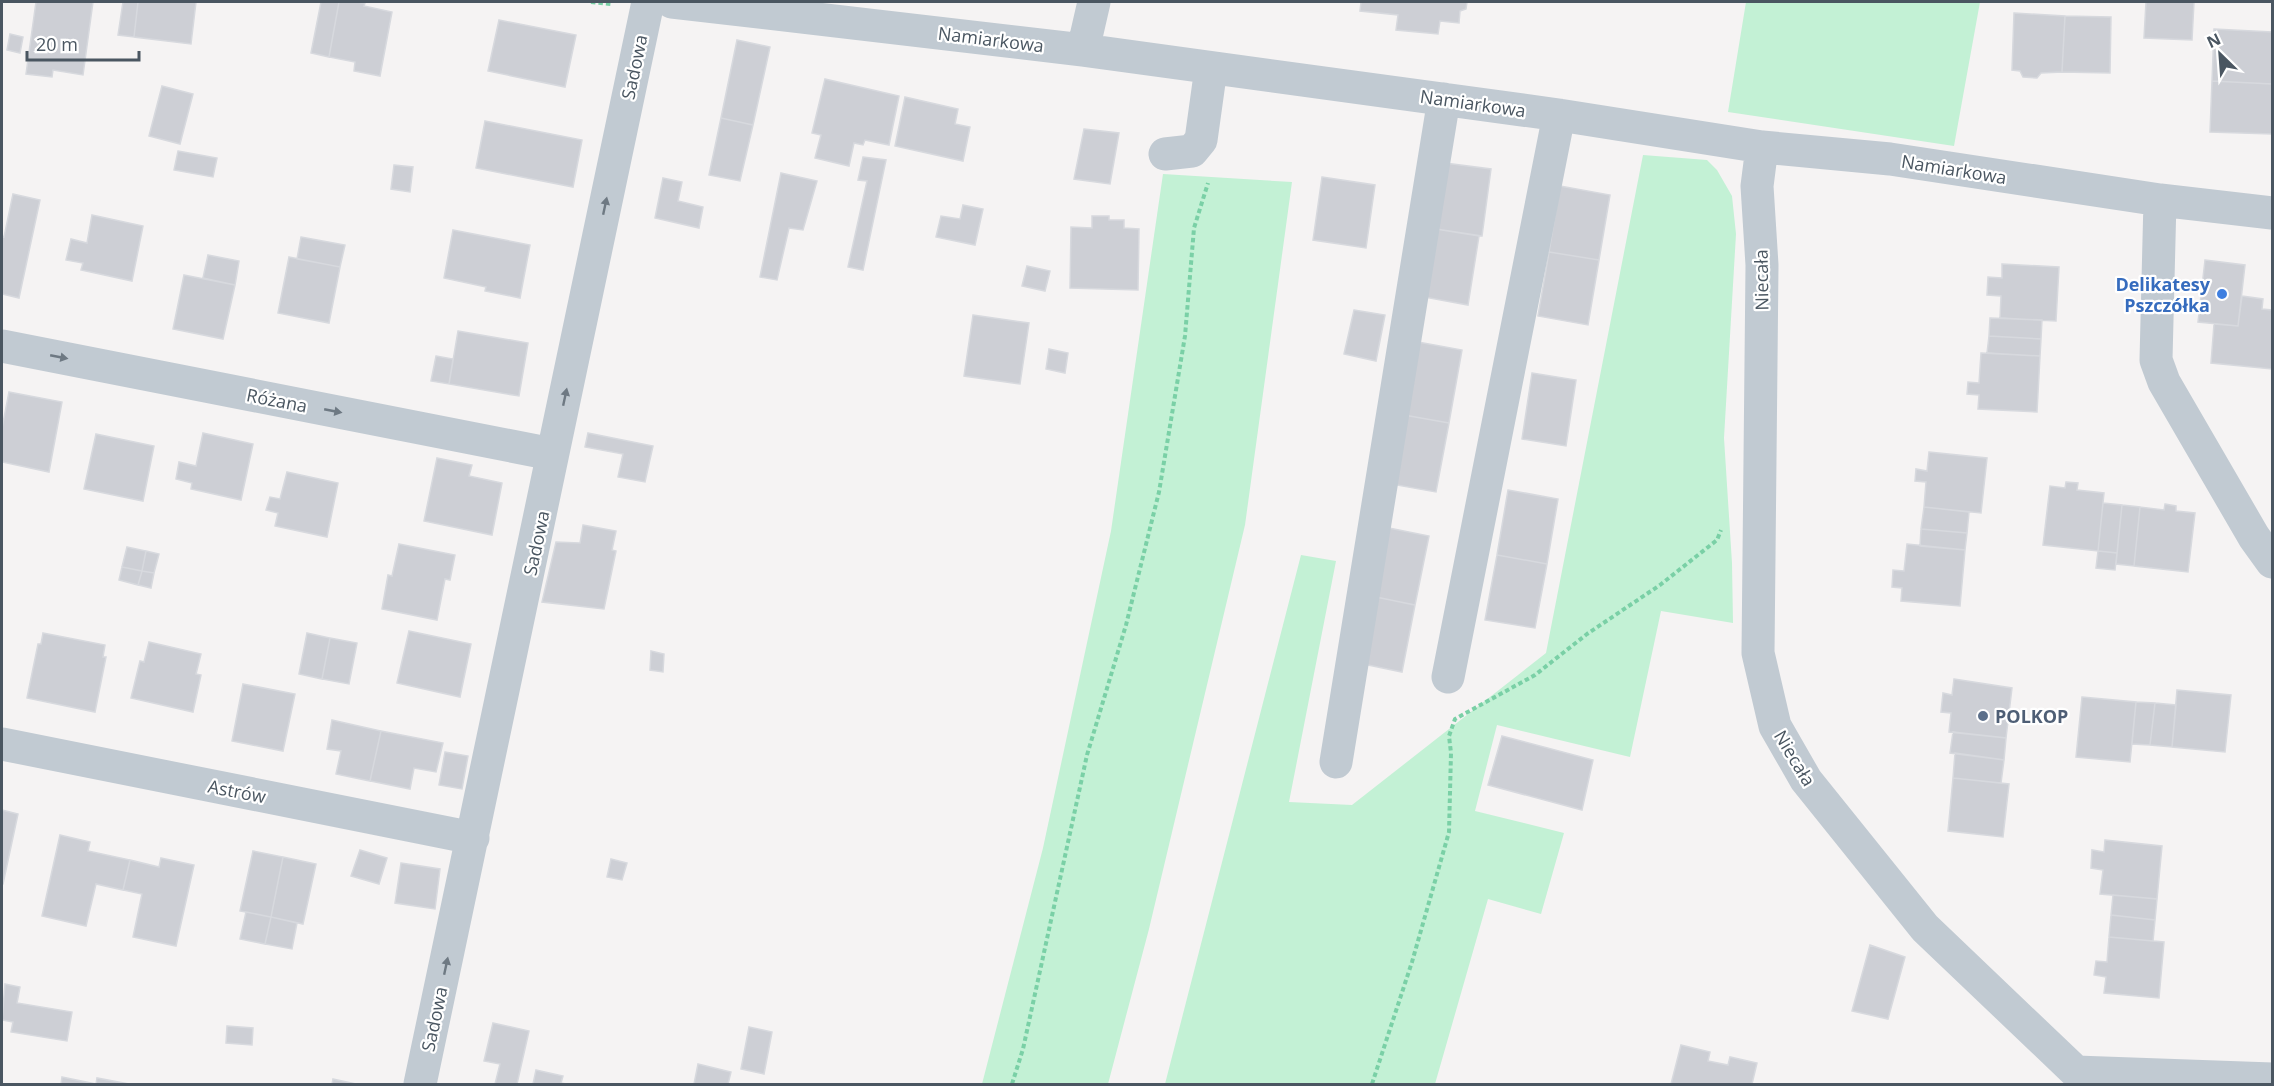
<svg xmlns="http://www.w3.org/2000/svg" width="2274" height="1086" viewBox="0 0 2274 1086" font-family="'Open Sans',sans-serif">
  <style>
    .green { fill: #c3f1d5 }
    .building { fill: #cdcfd5; stroke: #d7d9de; stroke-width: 1.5 }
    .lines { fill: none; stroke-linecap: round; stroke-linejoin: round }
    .path { stroke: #7ad0a6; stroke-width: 4; stroke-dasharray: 4.5 3; stroke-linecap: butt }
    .minor { stroke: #c1cad2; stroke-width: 33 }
    .oneway { fill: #6e7983 }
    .shop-dot { fill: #3f7fe0; stroke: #fff; stroke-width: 2 }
    .service-dot { fill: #5c6f8a; stroke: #fff; stroke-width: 2 }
    .labels { text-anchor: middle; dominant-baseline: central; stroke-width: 4.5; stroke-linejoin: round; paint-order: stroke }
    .street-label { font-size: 18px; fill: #4a5661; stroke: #fff }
    .shop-label { font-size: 18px; font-weight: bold; fill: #366cbe; stroke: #fff; text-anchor: end }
    .service-label { font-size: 18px; font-weight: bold; fill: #4e5e75; stroke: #fff; text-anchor: start }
  </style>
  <rect width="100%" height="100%" fill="#f5f3f3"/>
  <!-- green -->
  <path class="green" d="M1746,2H1980L1954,146L1728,112Z
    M1643,155L1707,160L1717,170L1732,196L1736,234L1724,438L1732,563L1733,623L1661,611L1630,757L1497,725L1475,811L1564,833L1541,914L1488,899L1435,1084H1165L1301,555L1336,561L1289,802L1352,805L1546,653Z
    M1163,174L1292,182L1245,525L1149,929L1108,1084H982L1043,848L1111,531Z"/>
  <!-- building -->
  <path class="building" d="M36,2H93L83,75L53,70L52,77L26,74Z
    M123,2H138L134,37L118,35Z
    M138,2H196L191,44L134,37Z
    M321,2H339L329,57L311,53Z
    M339,2H356L365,3L364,6L392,12L380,76L354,71L355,62L329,57Z
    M1361,2H1467L1466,9L1460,11L1459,23L1440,21L1438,34L1396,30L1398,15L1360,11Z
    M2146,2H2194L2192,40L2144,38Z
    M2014,13L2065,16L2062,72L2041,73L2037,78L2023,77L2020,71L2012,70Z
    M2065,16L2111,17L2110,73L2062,72Z
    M499,20L576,35L565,87L488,71Z
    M2214,29L2272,32V84L2212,81Z
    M10,34L23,37L20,53L7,50Z
    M737,40L770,47L753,125L721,118Z
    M825,79L899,96L889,145L865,140L863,145L854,143L849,166L815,158L821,135L812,133Z
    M2212,81L2272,84V134L2210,132Z
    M162,86L193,94L180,144L149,136Z
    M905,97L958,109L955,124L970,127L963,161L895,146Z
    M721,118L753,125L740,181L709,175Z
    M485,121L582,140L573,187L476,168Z
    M1084,129L1119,133L1110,184L1074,179Z
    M178,151L217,158L213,177L174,170Z
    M863,157L886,160L863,270L848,267L867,181L858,180Z
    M1445,163L1491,169L1482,236L1436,229Z
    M394,165L413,167L410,192L391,189Z
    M781,173L817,181L803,230L789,228L777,280L760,277Z
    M1322,177L1375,185L1366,248L1313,240Z
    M663,178L682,182L678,201L703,207L699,228L655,218Z
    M1560,186L1610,195L1599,260L1549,252Z
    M13,194L40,200L19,298L2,294V236L4,237Z
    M963,205L983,209L975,245L936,237L941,216L960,219Z
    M92,215L143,226L132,281L81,270L83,263L66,260L71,239L87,243Z
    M1092,216H1109V220H1124V228L1139,229L1138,290L1070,288L1071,227L1092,228Z
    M1436,229L1479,236L1468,305L1424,297Z
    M453,230L530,245L520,298L485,291L486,287L444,278Z
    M301,237L345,245L340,267L297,259Z
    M1549,252L1599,260L1588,325L1538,316Z
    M208,255L239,261L235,285L203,278Z
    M289,257L340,267L329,323L278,313Z
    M2205,260L2245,265L2238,326L2198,322Z
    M2002,264L2059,267L2056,321L2000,318L2001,296L1987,295L1988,277L2002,278Z
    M1027,266L1050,271L1045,291L1022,286Z
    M184,275L235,285L223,339L173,329Z
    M2242,296L2263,299L2262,309L2272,310V369L2211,363L2214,324L2238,326Z
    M1354,310L1385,315L1376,361L1344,354Z
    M973,315L1029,323L1020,384L964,376Z
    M1990,318L2042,320L2041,339L1989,336Z
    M458,331L528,343L519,396L449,384Z
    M1989,336L2041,339L2040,356L1987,353Z
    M1418,342L1462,350L1449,423L1404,415Z
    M1049,349L1068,353L1065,373L1046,369Z
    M1981,353L2040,356L2037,412L1978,409L1979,395L1967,394L1968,382L1979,383Z
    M436,356L453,359L449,384L431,381Z
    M1532,373L1576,380L1566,446L1522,439Z
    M9,392L62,402L49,472L2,462V428Z
    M1404,415L1449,423L1436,492L1391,484Z
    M203,433L253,444L241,500L191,489L192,483L176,479L179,462L196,466Z
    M588,433L653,446L645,482L618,477L623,454L585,447Z
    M96,434L154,446L143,501L84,489Z
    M1929,452L1987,458L1981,513L1924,507L1926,482L1915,481L1916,469L1927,471Z
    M437,458L472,465L469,476L502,483L492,535L424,521Z
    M287,472L338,483L327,537L275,526L278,513L266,510L270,497L280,499Z
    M2066,482L2078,483L2077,490L2104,493L2098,551L2043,545L2050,486L2065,488Z
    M1508,490L1558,499L1547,564L1497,555Z
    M2103,503L2122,505L2117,553L2098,551Z
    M2165,504L2176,506V511L2195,513L2188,572L2134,566L2140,507L2164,510Z
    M2122,505L2140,507L2134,566L2116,564Z
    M1924,507L1969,512L1967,533L1921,529Z
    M583,525L616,531L612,550L616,551L604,609L542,602L556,542L580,543Z
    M1389,528L1429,536L1415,605L1371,596Z
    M1921,529L1967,533L1965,550L1920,546Z
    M399,544L455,555L450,580L445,579L437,620L382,609L388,575L392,576Z
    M1907,544L1965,550L1960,606L1901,601L1902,588L1892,587L1893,570L1904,571Z
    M127,547L146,551L142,571L122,567Z
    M146,551L159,554L154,573L142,571Z
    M2098,551L2117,553L2115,570L2096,568Z
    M1497,555L1547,564L1535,628L1485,620Z
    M122,567L142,571L138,585L119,580Z
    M142,571L154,573L151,588L138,585Z
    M1371,596L1415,605L1402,672L1358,663Z
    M409,631L471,644L460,697L397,683Z
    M43,633L105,645L103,657H106L95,712L27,698L38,644H41Z
    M307,633L330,638L322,679L299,674Z
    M330,638L357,643L349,684L322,679Z
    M149,642L201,654L196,674L201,675L193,712L131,698L140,661L144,662Z
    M651,651L664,654L663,672L650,670Z
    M1954,679L2012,688L2006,738L1949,732L1951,713L1941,712L1943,693L1952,695Z
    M243,684L295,694L283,751L232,741Z
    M2177,690L2231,695L2225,752L2172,747Z
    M2082,697L2136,702L2130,762L2076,757Z
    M2136,702L2155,703L2150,745L2132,744Z
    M2155,703L2176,705L2172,747L2150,745Z
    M332,720L381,731L370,781L336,774L341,751L327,749Z
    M381,731L443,743L436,772L414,768L410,789L370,781Z
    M1953,732L2006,738L2004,760L1950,753Z
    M1502,736L1593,760L1582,810L1488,785Z
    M445,752L468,756L462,789L439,785Z
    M1955,753L2004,760L2001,783L1953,778Z
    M1953,778L2009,784L2003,837L1948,831Z
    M2,810L18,814L3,884H2Z
    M60,835L90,842L88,851L130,860L123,890L96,884L86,926L42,916Z
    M2105,840L2162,846L2157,899L2100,894L2103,870L2091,868L2092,850L2104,852Z
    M360,850L387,858L379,884L351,876Z
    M253,851L283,857L271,917L240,911Z
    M283,857L316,864L303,924L271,917Z
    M161,858L194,865L176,946L133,937L142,894L123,890L130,860L159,867Z
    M611,859L627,863L622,880L607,877Z
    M401,863L440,869L435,909L395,903Z
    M2113,895L2157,899L2155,920L2111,915Z
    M246,912L271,917L265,944L240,939Z
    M2111,915L2155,920L2153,941L2109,937Z
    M271,917L297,923L292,949L265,944Z
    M2109,937L2164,942L2159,998L2104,993L2106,977L2094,975L2096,961L2107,962Z
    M1870,945L1905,957L1888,1019L1852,1011Z
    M5,984L20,987L17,1003L72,1012L67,1041L11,1032L13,1022L2,1020Z
    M493,1023L529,1031L517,1084H495L500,1064L484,1061Z
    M227,1026L253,1028L252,1045L226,1043Z
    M749,1027L772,1032L764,1074L741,1069Z
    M1681,1045L1710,1052L1708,1061L1728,1065L1730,1057L1757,1063L1752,1084H1671Z
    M698,1064L731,1072L728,1084H694Z
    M536,1070L563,1076L561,1083L566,1084H533Z
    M62,1077L96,1084L97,1078L129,1084H61Z
    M333,1079L356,1084H332Z"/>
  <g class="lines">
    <!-- path -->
    <path class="path" d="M591,2L611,4
      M1012,1084L1023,1049L1087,755L1126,625L1159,492L1185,336L1194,228L1208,183
      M1372,1084L1412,962L1449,832L1451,753L1449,736L1455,719L1535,675L1587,634L1660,585L1717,540L1721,530"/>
    <!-- minor -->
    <path class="minor" d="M672,2L1083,50L1559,115L1762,147L1890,159L2160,200L2272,213
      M1083,50L1094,2
      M1762,147L1757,186L1762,265L1758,653L1775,726L1806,780L1925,928L2076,1072L2272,1079
      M1165,154L1192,151L1201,140L1211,68
      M2160,200L2156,360L2164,382L2254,537L2272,562
      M2,346L552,454
      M1448,677L1559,115
      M2,744L473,838
      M1336,762L1444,99
      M420,1084L648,2"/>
  </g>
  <!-- one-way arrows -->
  <defs><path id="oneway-solid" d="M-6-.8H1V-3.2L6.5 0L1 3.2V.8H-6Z" transform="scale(1.5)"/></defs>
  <g class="oneway">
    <use href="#oneway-solid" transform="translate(605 206) rotate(-78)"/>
    <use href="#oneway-solid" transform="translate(59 357) rotate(11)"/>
    <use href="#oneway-solid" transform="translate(565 397) rotate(-78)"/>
    <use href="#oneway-solid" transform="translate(333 411) rotate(11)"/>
    <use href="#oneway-solid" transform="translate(446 966) rotate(-78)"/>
  </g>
  <!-- markers -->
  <circle class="shop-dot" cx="2222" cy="294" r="6"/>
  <circle class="service-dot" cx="1983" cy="716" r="6"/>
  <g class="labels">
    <!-- street labels -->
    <g class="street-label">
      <text transform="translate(991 39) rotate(7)">Namiarkowa</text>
      <text transform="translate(634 67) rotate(-78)">Sadowa</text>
      <text transform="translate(1473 103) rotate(8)">Namiarkowa</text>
      <text transform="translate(1954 169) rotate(9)">Namiarkowa</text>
      <text transform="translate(1761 280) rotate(-91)">Niecała</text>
      <text transform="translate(277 400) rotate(11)">Różana</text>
      <text transform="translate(536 543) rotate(-78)">Sadowa</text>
      <text transform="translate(1795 758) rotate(59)">Niecała</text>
      <text transform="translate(237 791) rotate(11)">Astrów</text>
      <text transform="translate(434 1019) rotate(-78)">Sadowa</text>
    </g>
    <!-- shop labels -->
    <g class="shop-label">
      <text x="2210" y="284">Delikatesy<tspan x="2210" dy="21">Pszczółka</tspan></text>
    </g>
    <!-- service labels -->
    <g class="service-label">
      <text x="1995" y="716">POLKOP</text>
    </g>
  </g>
  <!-- border -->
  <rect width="2274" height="1086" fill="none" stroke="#4a5661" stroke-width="6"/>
  <!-- north arrow -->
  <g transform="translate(2220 54) rotate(335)" stroke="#ffffff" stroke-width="4.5" paint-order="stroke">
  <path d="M0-4.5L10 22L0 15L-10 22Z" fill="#4a5661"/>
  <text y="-9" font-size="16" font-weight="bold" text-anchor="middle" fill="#4a5661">N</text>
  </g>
  <!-- scale -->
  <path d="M27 51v9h112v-9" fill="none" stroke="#4a5661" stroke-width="3"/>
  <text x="36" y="51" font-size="18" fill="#4a5661" stroke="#ffffff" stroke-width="4.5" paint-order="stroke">20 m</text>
</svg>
